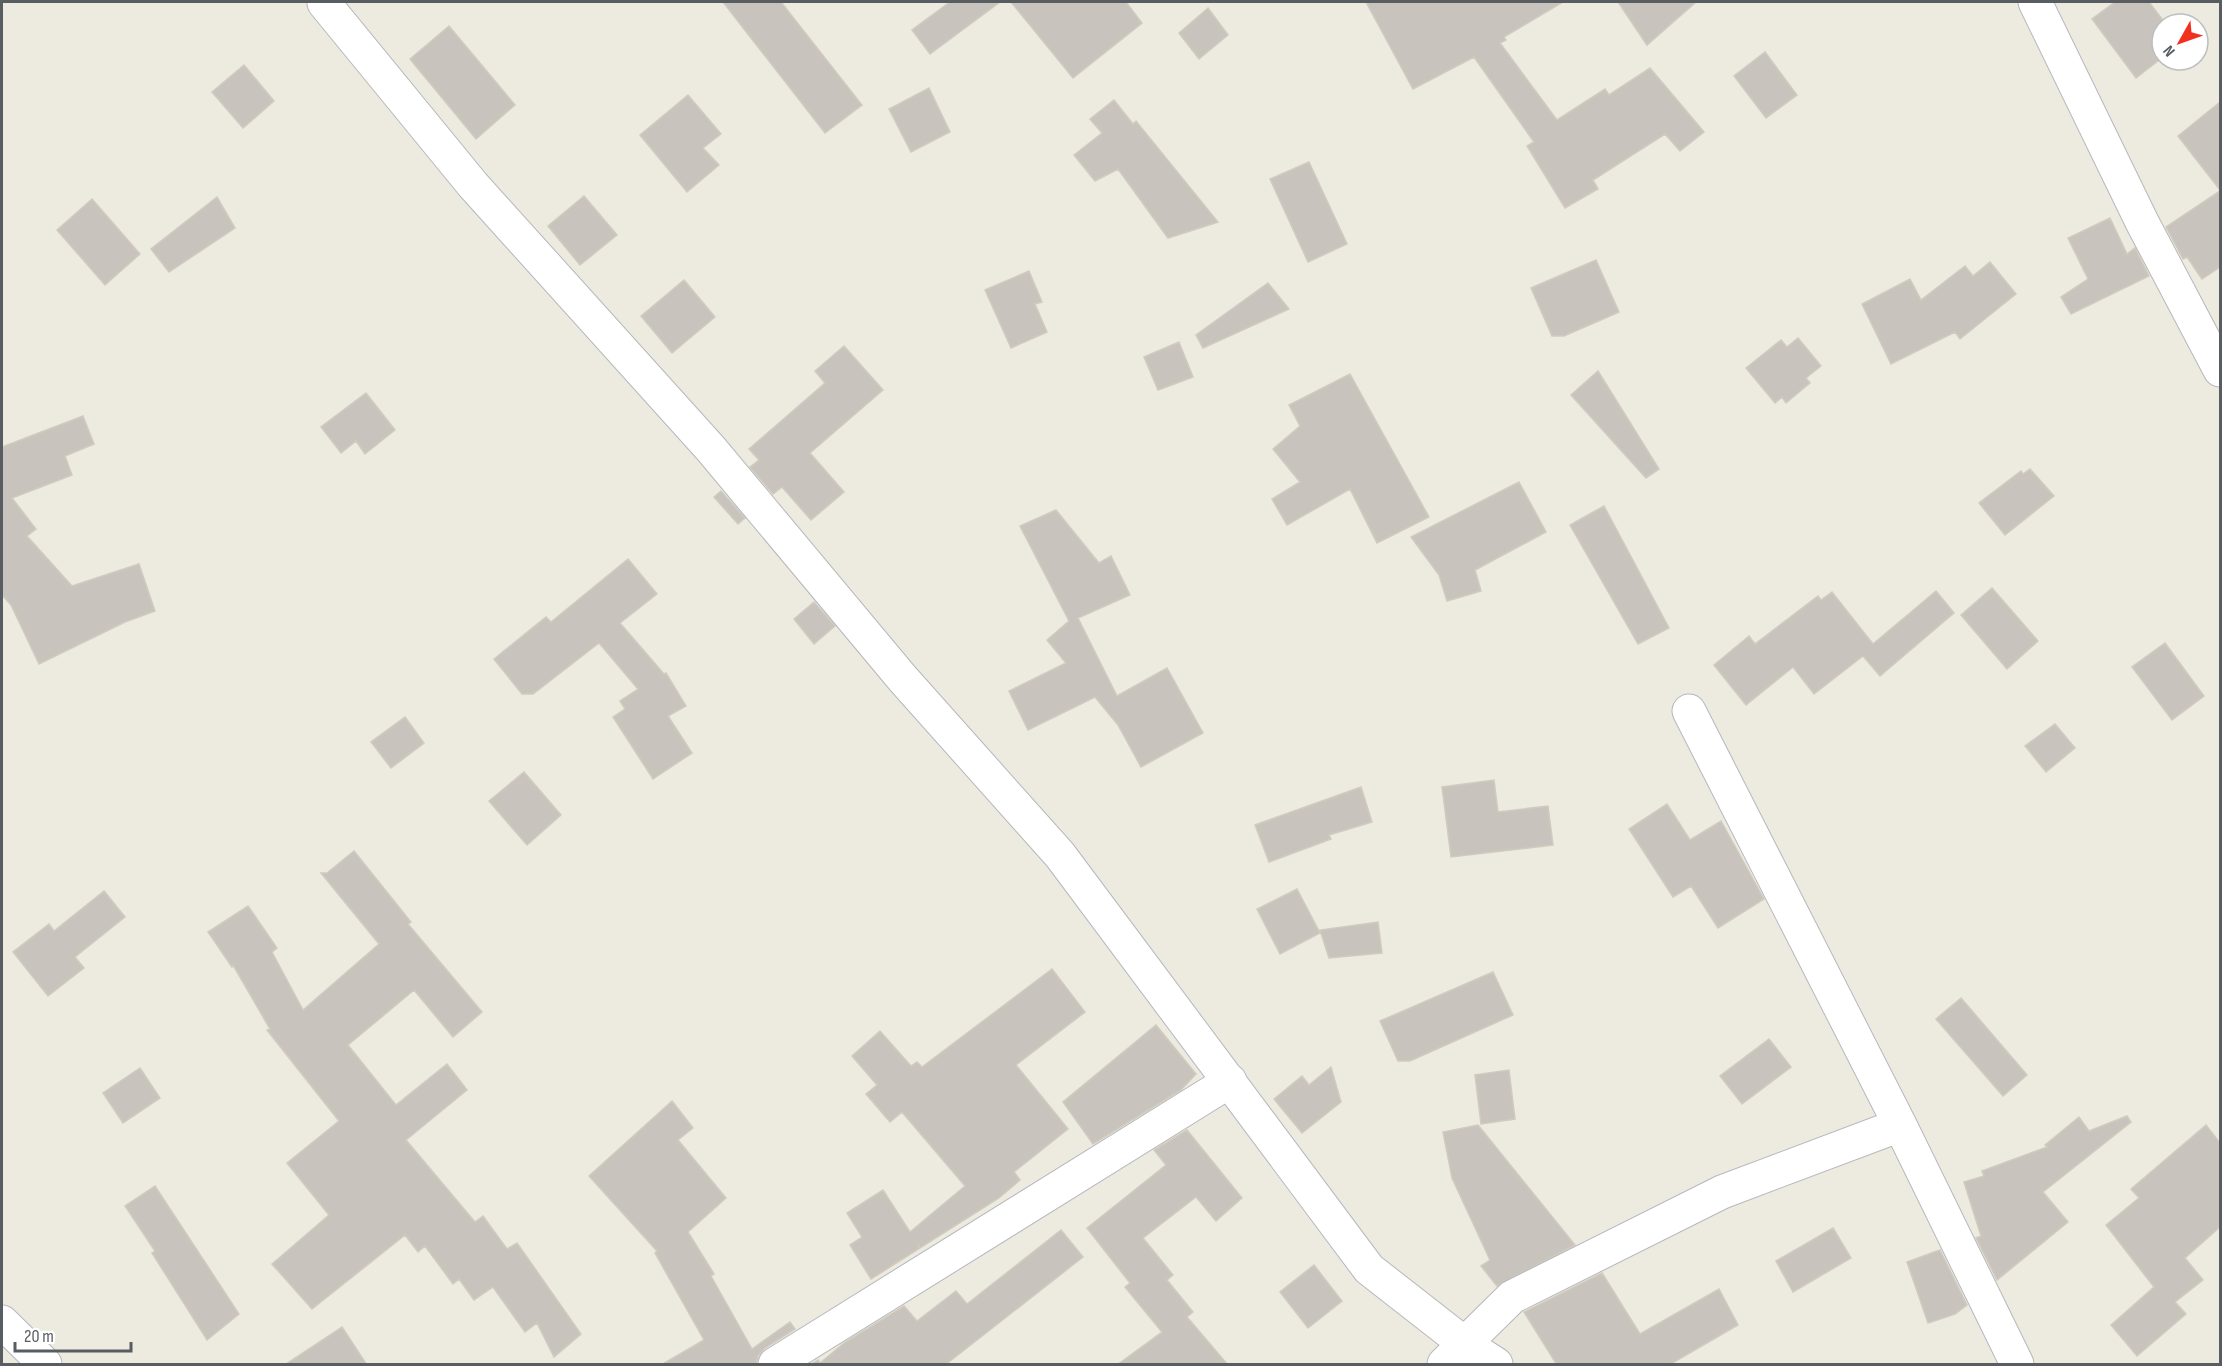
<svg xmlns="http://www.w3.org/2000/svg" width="2222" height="1366" viewBox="0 0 2222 1366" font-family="'Sofia Sans Condensed',sans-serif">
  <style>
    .building { fill: #c8c4bd; stroke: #d1cbbe; stroke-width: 1.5 }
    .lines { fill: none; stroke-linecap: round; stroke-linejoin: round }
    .minor-casing { stroke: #b5b8bd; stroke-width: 35 }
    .minor { stroke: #fff; stroke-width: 33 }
  </style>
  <rect width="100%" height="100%" fill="#edeadf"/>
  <!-- building -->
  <path class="building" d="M723,2H781L862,105L825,133Z
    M950,2H1000L930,54L912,30Z
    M1011,2H1126L1142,23L1073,78Z
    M1366,2H1563L1504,37L1506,40L1500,43L1557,120L1605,89L1609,95L1650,68L1704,132L1680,151L1665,134L1593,180L1598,189L1565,208L1527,146L1534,142L1474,57L1413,89Z
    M1618,2H1696L1647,45Z
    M2115,2H2149L2162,19V58L2136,78L2092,19Z
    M1208,8L1228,35L1199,59L1179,33Z
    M449,26L515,105L476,139L410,59Z
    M1765,52L1797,95L1766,118L1734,76Z
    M244,65L274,101L243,128L212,92Z
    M929,88L950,132L911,152L889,109Z
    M688,95L721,134L703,148L719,165L687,192L640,135Z
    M1114,100L1133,124L1136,121L1218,222L1168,238L1118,169L1095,181L1074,155L1102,133L1090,119Z
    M2220,102V190L2178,136Z
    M1309,162L1347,244L1308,262L1270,179Z
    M2220,191V267L2202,279L2187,257L2183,259L2166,227Z
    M584,196L617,235L580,265L548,226Z
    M217,197L235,228L169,272L151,249Z
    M92,199L140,254L105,285L57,230Z
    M2110,218L2127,254L2135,248L2149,276L2071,314L2061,297L2088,279L2068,238Z
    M1596,260L1619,312L1564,336H1552L1531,288Z
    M1990,262L2016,294L1960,339L1955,332L1891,364L1862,304L1910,279L1921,300L1965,266L1973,276Z
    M1029,271L1042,302L1035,304L1047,332L1011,348L985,290Z
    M684,280L715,317L672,353L641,316Z
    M1268,283L1289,309L1203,348L1196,335Z
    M1798,338L1821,366L1806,378L1810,383L1786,403L1782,397L1775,403L1746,368L1781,340L1787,347Z
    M1179,342L1193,377L1158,390L1144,357Z
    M844,346L883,390L810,453L844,492L811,520L782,487L773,494L750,467L759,460L749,449L825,383L815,371Z
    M1598,371L1659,469L1646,478L1571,395Z
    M1350,374L1429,517L1377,543L1350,489L1287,525L1272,499L1300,482L1273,449L1300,426L1289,405Z
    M366,393L395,430L365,454L356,441L341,453L321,427Z
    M83,416L94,444L65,456L72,475L12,498L36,529L27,536L72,586L139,564L155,611L125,622L39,664L11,605L2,595V447Z
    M2030,469L2054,496L2005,535L1979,503L2021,471L2023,474Z
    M1519,482L1546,532L1475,570L1481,591L1447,601L1439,575L1411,537Z
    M721,491L745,518L738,524L714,497Z
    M1604,506L1669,628L1638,644L1570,525Z
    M1056,510L1099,563L1111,556L1130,595L1078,618L1117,696L1167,668L1203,733L1141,767L1118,725L1095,697L1028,730L1009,691L1066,663L1047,640L1069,621L1020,526Z
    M628,559L657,594L620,623L664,674L666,673L686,706L668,716L692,753L653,779L613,717L625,709L620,701L638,689L599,643L533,694H522L494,659L546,617L551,622Z
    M1992,588L2038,641L2007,669L1961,615Z
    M1936,591L1954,613L1880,676L1863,656L1814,694L1793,667L1746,705L1714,665L1749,636L1755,644L1818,596L1821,600L1832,592L1873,644Z
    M814,602L835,626L814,644L794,619Z
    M2165,643L2204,696L2172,720L2132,667Z
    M405,717L424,743L391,768L371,742Z
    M2055,724L2075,748L2046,772L2025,746Z
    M524,772L561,815L527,845L489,801Z
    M1494,780L1498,812L1548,806L1553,845L1451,857L1442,787Z
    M1361,787L1372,822L1329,835L1331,839L1269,862L1255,825Z
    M1667,804L1690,840L1721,821L1764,899L1718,928L1691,886L1673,897L1629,829Z
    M354,851L411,922L408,924L482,1012L453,1037L414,990L348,1045L396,1105L447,1064L467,1090L406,1140L475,1222L483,1216L507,1249L517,1243L581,1334L554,1357L537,1323L525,1332L493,1287L474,1300L459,1279L453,1284L425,1246L418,1252L405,1235L312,1309L272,1264L329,1215L287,1163L339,1121L267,1030L270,1029L233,965L232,967L208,932L248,906L277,948L272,952L303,1010L379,944L321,873H327Z
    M1297,889L1320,933L1280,954L1257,909Z
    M104,891L125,917L75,957L84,968L48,996L13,952L49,924L54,931Z
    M1378,922L1382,953L1329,958L1320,930Z
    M1052,969L1085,1012L1016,1065L1068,1129L1014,1172L1020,1180L999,1198L920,1248L918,1244L920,1248L871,1279L850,1245L862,1237L847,1213L883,1190L910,1232L965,1186L902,1112L890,1122L866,1094L877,1085L852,1056L880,1031L911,1066L917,1062L922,1067Z
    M1493,972L1513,1015L1410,1061H1398L1380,1021Z
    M1961,998L2027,1075L2003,1096L1936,1019Z
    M1156,1025L1196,1074L1181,1090L1093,1144L1063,1102Z
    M1769,1039L1791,1067L1742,1104L1720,1076Z
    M1331,1067L1341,1102L1302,1133L1274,1099L1302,1076L1309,1085Z
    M140,1068L160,1098L123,1123L103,1093Z
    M1509,1070L1515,1119L1481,1124L1475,1075Z
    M672,1101L693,1128L678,1140L726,1198L688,1232L714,1274L711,1276L752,1349L790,1322L795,1329L765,1348L758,1356L756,1365H661L704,1340L655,1253L657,1251L589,1176Z
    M2127,1116L2131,1122L2043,1192L2068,1222L1997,1280L1976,1238L1981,1236L1964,1182L1984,1176L1982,1171L2047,1147L2045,1145L2079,1117L2089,1131Z
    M1478,1125L1575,1245L1497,1286L1481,1266L1490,1260L1452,1178L1443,1132Z
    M2206,1125L2220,1143V1227L2185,1258L2203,1280L2175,1302L2186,1314L2137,1356L2111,1325L2154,1287L2106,1225L2139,1198L2131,1189Z
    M1187,1130L1242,1198L1216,1221L1196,1197L1143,1238L1173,1275L1167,1280L1193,1312L1187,1317L1228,1365H1117L1162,1332L1125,1287L1130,1283L1087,1228L1166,1165L1154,1150Z
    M155,1186L239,1314L207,1340L152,1253L155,1251L125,1206Z
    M1833,1228L1851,1258L1793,1292L1776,1261Z
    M1061,1230L1083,1257L945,1365H810L818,1360L820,1363L844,1343L904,1306L917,1321L956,1291L967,1304Z
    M1940,1250L1967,1305L1955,1314L1928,1323L1907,1262Z
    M1314,1265L1342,1301L1308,1328L1280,1292Z
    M1602,1273L1640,1334L1719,1289L1738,1325L1669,1365H1557L1524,1312Z
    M342,1327L367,1365L286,1364Z"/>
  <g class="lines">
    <defs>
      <path id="minor" d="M2035,2L2142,222L2220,370
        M324,3L473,185L711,449L903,679L1060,855L1369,1269L1465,1344L1496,1364
        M1689,711L1900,1125L2017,1364
        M2,1322L45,1364
        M775,1364L1230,1081
        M1444,1364L1512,1297L1722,1192L1900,1125"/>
    </defs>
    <!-- minor casing -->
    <use href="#minor" class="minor-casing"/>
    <!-- minor -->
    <use href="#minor" class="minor"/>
  </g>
  <!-- border -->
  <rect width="2222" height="1366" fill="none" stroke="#585d62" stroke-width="6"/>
  <!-- north arrow -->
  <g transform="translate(2180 42) rotate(230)"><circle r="28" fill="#ffffff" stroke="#bcbec0" stroke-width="1.5"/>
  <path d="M0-4.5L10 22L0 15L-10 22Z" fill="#f23020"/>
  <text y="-9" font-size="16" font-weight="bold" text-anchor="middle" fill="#585d62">N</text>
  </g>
  <!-- scale -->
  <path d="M15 1342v9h116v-9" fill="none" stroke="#585d62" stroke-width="3"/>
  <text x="24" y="1342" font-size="18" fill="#585d62" stroke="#ffffff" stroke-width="4.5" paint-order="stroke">20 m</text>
</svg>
